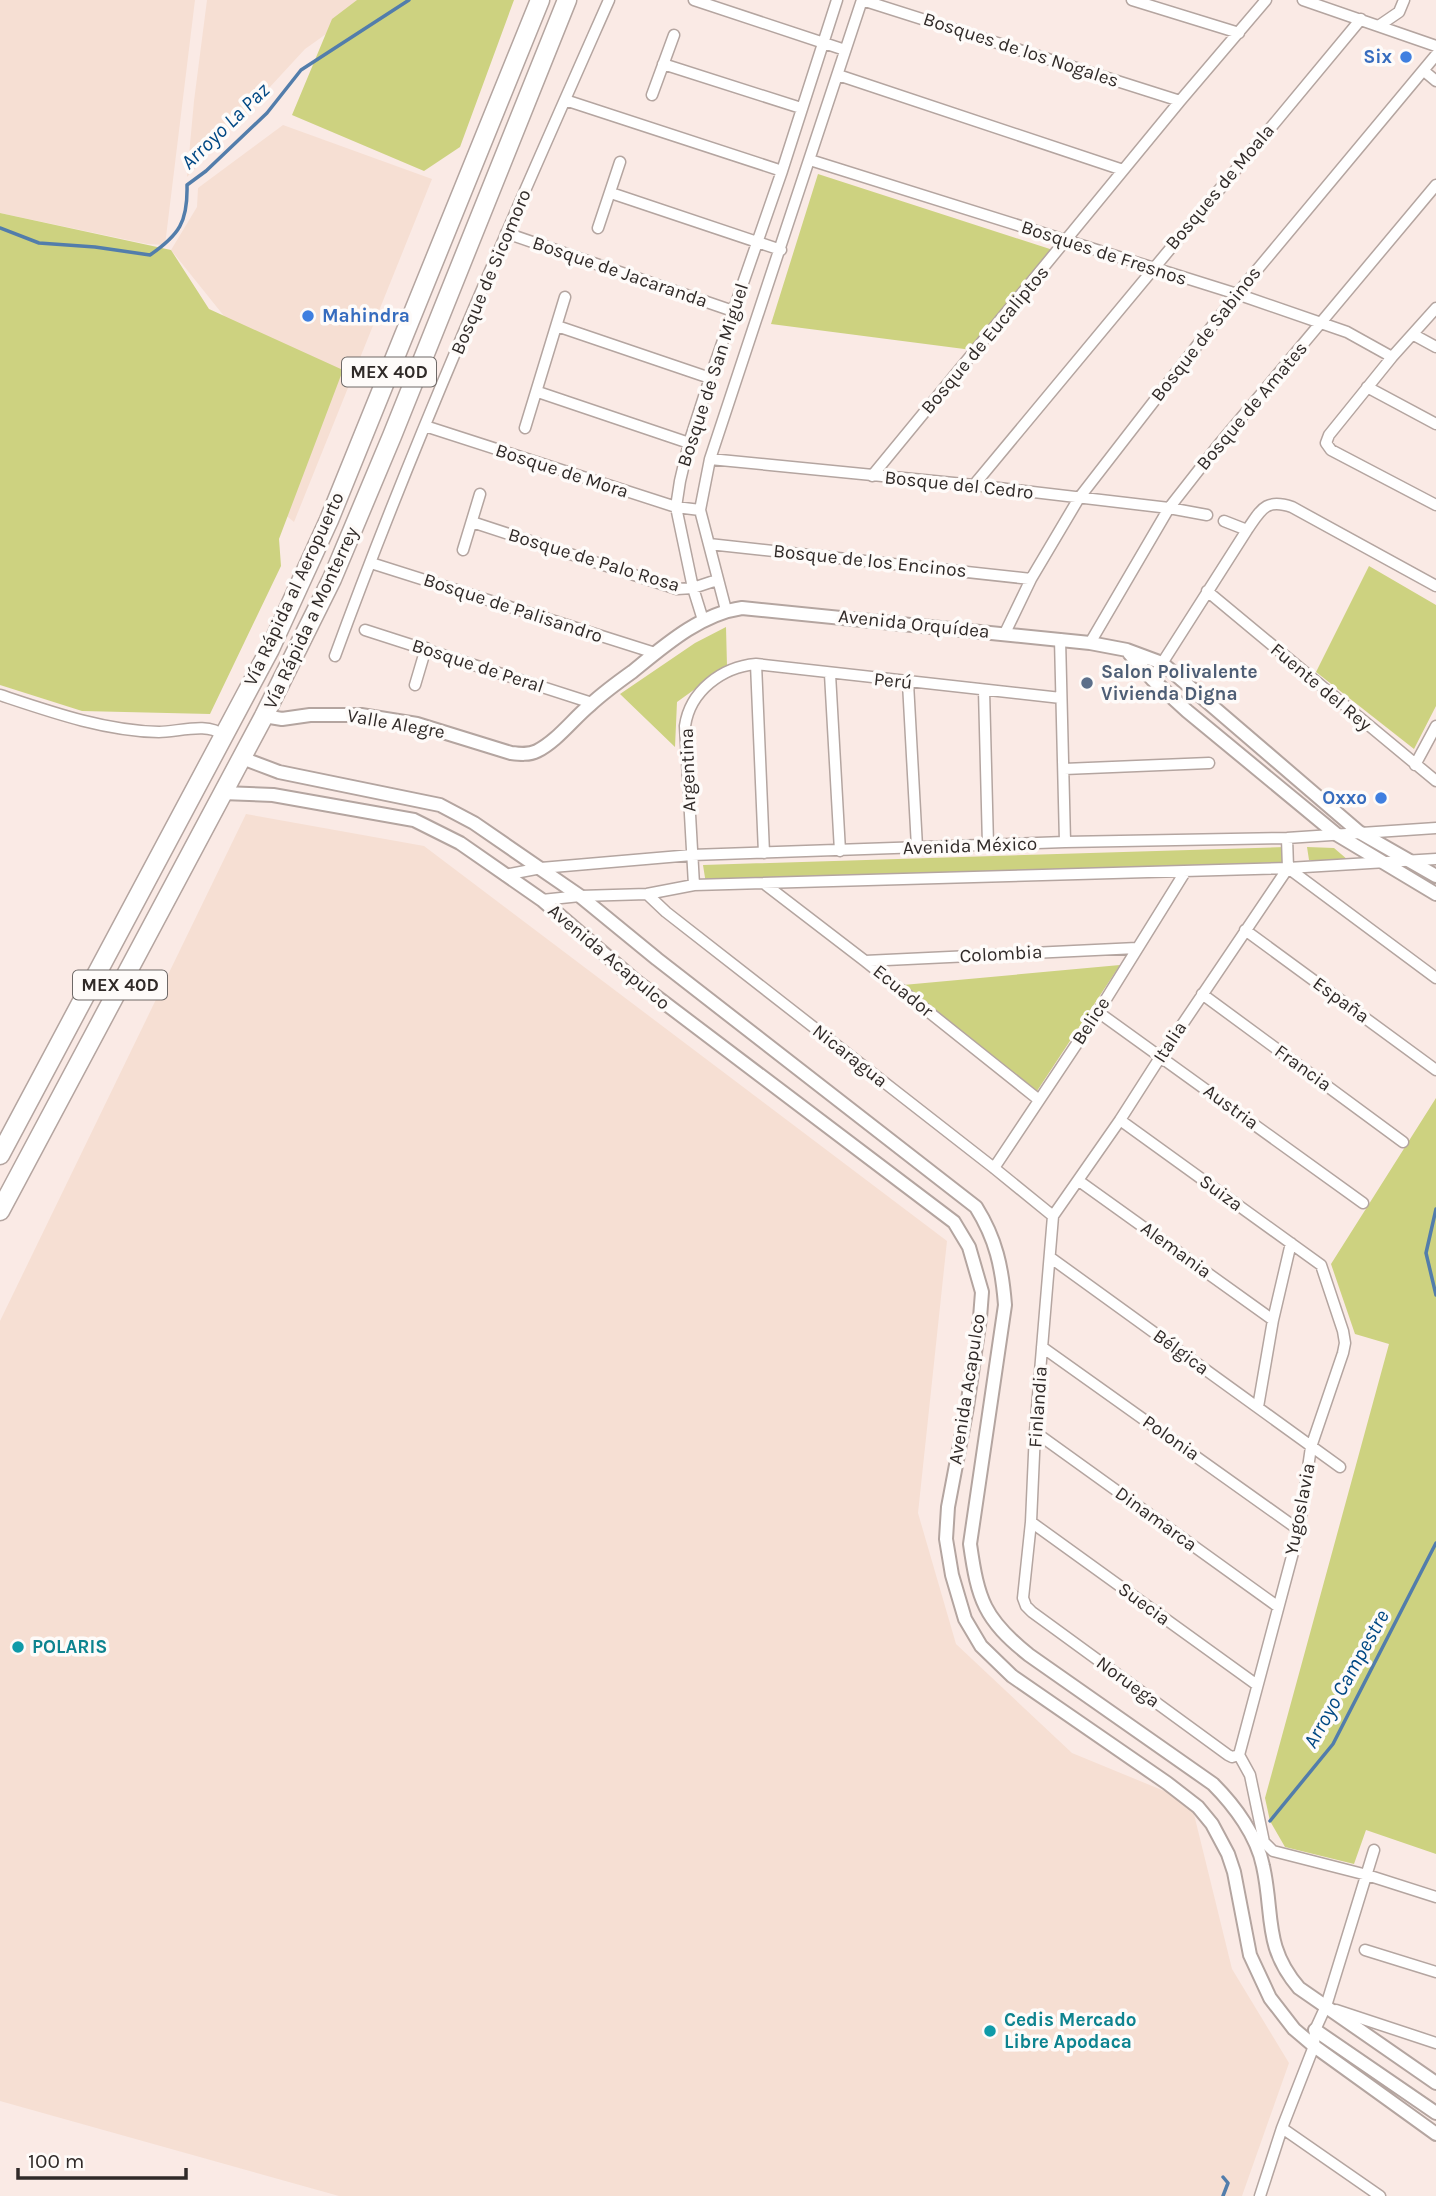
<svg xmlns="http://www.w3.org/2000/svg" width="1436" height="2196" viewBox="0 0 1436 2196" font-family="Karla,sans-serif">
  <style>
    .industrial { fill: #f6dfd3 }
    .green { fill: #cdd280 }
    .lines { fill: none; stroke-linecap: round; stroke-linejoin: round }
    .stream { stroke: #527dab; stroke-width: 3.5 }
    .minor-casing { stroke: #b4a5a0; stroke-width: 13 }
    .tertiary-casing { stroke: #b4a5a0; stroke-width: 16 }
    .motorway-casing { stroke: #b4a5a0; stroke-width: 21 }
    .minor { stroke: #fff; stroke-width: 10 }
    .tertiary { stroke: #fff; stroke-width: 12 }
    .motorway { stroke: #fff; stroke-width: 18 }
    .shop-dot { fill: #3f7fe0; stroke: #fefbf9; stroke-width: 2.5 }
    .service-dot { fill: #5c6f8a; stroke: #fefbf9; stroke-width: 2.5 }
    .culture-dot { fill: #0f9aa8; stroke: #fefbf9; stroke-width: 2.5 }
    .labels { text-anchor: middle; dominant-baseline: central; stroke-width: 7; stroke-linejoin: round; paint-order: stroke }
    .shield { fill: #fefbf9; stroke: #6e6967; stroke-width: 2 }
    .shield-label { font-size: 18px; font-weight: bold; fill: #302a28 }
    .street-label { font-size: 19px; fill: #302a28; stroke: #fefbf9 }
    .shop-label { font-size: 19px; font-weight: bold; fill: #366cbe; stroke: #fefbf9; text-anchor: end }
    .service-label { font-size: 19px; font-weight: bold; fill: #4e5e75; stroke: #fefbf9; text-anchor: start }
    .culture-label { font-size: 19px; font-weight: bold; fill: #0d838f; stroke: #fefbf9; text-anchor: start }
    .water-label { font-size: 21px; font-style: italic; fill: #004884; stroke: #fefbf9 }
  </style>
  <rect width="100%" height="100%" fill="#faeae5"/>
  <!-- industrial -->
  <path class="industrial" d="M0,0H195L165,245L147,244L0,213Z
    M207,0H374L305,49L187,177L194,101Z
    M283,125L432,179L294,522L243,480L224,316L171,250L197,207L198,188Z
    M246,814L424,846L947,1241L918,1513L956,1644L1072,1753L1191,1802L1232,1969L1289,2063L1242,2196H339L0,2101V1321Z"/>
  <!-- green -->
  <path class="green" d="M357,0H514L460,147L424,171L292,115L332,19Z
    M818,174L1053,250L972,350L771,324Z
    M0,213L171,250L209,309L343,370L279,539L281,566L210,714L82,711L0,685Z
    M1369,566L1436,605V706L1414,749L1316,672Z
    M726,627L727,666L677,702L675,747L620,694L695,643Z
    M1285,847L1286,862L706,884L703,865Z
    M1307,847L1334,848L1348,860H1309Z
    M1120,965L1037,1091L903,985Z
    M1436,1098V1854L1366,1830L1354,1864L1285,1847L1270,1821L1265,1798L1389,1344L1355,1334L1331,1264Z"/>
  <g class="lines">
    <!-- stream -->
    <path class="stream" d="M0,228L39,243L95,247L150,255C179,235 188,222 187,185L206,171L267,113L301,70L409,0
      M1436,1209L1426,1253L1436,1295
      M1270,1821L1333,1744L1436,1543
      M1223,2177L1228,2183L1223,2196"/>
    <defs>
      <path id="minor" d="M694,0L845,50
        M862,0L1180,101
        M1132,0L1239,33
        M1303,0L1436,46
        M1380,25L1399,12L1404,0
        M663,64L801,108
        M1424,71L1436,81
        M838,75L1123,170
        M652,95L674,35
        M565,100L782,171
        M810,160L1237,294L1347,332L1392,357
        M611,193L781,250
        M598,228L620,162
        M506,233L733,311
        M1436,308L1392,357L1329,435L1326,443L1331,450L1436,505
        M557,326L710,378
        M1414,335L1436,347
        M1367,387L1436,424
        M538,392L689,443
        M425,426L676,507L700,510
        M525,428L565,297
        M710,459L974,485L1169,508L1207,515
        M872,476L1180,101L1266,0
        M974,485L1361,19
        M1224,521L1247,530
        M472,522L677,589L693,588L717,580
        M709,544L1031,579
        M463,550L480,494
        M371,563L655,653
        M1207,591L1436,781
        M726,610L700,510L710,459L862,0
        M703,620L693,588L676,507L680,481L689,443L710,378L782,171L837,0
        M365,630L592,703
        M1005,633L1031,579L1079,498L1237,294L1436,55
        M1060,639L1065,842
        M1090,643L1169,508L1216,448L1436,185
        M335,656C416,434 513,217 609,0
        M756,664L764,853
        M830,674L840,851
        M1152,679L1247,530C1261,510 1265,498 1292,507L1436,586
        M908,683L917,847
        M415,685L426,648
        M984,690L988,845
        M0,695C51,712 105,731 159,732C177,732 209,722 222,735
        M1415,765L1436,726
        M1064,769L1209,763
        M1287,838L1288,868
        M1288,868L1436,978
        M505,875L541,868L692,855L1065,842L1287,838L1436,828
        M694,885L685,726C690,691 722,667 756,664L1061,698
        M766,885L865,961L1039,1100
        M647,894L666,912L994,1168L1053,1216
        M542,900L580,896L647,894L694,885L1288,868L1436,859
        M1245,930L1436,1070
        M865,961L1137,948
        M1202,994L1403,1142
        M1098,1012L1363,1203
        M1120,1120L1321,1265L1343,1331L1345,1343L1343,1353L1311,1447L1299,1530L1239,1755
        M994,1168L1098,1012L1185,872
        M1079,1181L1273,1320
        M1053,1216L1035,1432L1031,1522L1023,1598L1026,1606L1032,1612L1228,1755L1232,1757L1239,1755
        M1053,1216L1120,1120L1161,1056L1288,868
        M1051,1258L1340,1467
        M1042,1347L1299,1530
        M1258,1407L1273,1320L1291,1243
        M1035,1432L1277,1606
        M1031,1522L1257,1685
        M1239,1755L1250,1775L1264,1842L1273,1851L1367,1875L1436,1897
        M1365,1950L1436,1972
        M1336,2010L1436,2043
        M1282,2128L1380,2196
        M1260,2196L1282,2128L1314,2046L1315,2030L1326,2006L1374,1850"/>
      <path id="tertiary" d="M1129,653L1152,679L1187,711L1336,834L1436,894
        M264,716L282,719L310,715H361L417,724L511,753C520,754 529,755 537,751C557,741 573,719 590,705C603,693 618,682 632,672C664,646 700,614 742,608L1090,643L1127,650L1162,663L1359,832L1436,876
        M242,758L279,772L440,805L474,823L580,896L657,959L976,1207C996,1239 1002,1267 1005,1305L970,1544C978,1600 984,1619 1029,1655L1213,1784C1235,1806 1257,1836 1263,1866C1274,1915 1263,1946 1299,1988L1436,2083
        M222,793L273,795L414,820L460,843L542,900L637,982L954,1222L969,1247L982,1292L980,1318L967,1407L948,1507L946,1539L952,1575L965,1619L981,1646L1012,1676L1167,1783L1198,1807L1212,1824L1228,1854L1234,1872L1250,1955L1270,1998L1294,2029L1314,2046L1436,2134
        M1315,2030L1436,2113"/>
      <path id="motorway" d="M0,1155L270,649L329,520L540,0
        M0,1211L264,716L332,579L392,436L567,0"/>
    </defs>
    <!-- minor casing -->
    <use href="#minor" class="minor-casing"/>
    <!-- tertiary casing -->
    <use href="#tertiary" class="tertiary-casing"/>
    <!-- motorway casing -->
    <use href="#motorway" class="motorway-casing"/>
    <!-- minor -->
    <use href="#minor" class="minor"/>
    <!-- tertiary -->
    <use href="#tertiary" class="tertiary"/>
    <!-- motorway -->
    <use href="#motorway" class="motorway"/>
  </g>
  <!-- markers -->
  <g class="shop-dot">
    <circle cx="1406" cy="57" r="7"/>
    <circle cx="308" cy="316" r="7"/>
    <circle cx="1381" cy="798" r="7"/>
  </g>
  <circle class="service-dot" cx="1087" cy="683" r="7"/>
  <g class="culture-dot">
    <circle cx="18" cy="1647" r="7"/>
    <circle cx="990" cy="2031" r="7"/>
  </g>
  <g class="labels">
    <!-- shield labels -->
    <g class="shield">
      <rect x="342" y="357.5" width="94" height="29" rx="5"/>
      <rect x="73" y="970.5" width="94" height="29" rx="5"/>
    </g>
    <g class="shield-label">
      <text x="389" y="372">MEX 40D</text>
      <text x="120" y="985">MEX 40D</text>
    </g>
    <!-- street labels -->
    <g class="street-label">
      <text transform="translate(1021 50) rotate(18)">Bosques de los Nogales</text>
      <text transform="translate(1220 187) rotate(-50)">Bosques de Moala</text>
      <text transform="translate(1104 253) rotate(18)">Bosques de Fresnos</text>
      <text transform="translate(491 272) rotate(-67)">Bosque de Sicomoro</text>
      <text transform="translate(620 272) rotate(19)">Bosque de Jacaranda</text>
      <text transform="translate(1206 334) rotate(-52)">Bosque de Sabinos</text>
      <text transform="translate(985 340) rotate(-50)">Bosque de Eucaliptos</text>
      <text transform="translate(713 375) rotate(-72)">Bosque de San Miguel</text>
      <text transform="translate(1252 406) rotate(-50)">Bosque de Amates</text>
      <text transform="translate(562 471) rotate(18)">Bosque de Mora</text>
      <text transform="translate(959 485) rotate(6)">Bosque del Cedro</text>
      <text transform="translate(594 560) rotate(17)">Bosque de Palo Rosa</text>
      <text transform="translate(870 561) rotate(6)">Bosque de los Encinos</text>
      <text transform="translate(294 589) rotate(-65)">Vía Rápida al Aeropuerto</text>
      <text transform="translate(513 608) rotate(18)">Bosque de Palisandro</text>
      <text transform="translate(311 618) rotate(-65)">Vía Rápida a Monterrey</text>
      <text transform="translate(914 624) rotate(6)">Avenida Orquídea</text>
      <text transform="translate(478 666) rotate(18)">Bosque de Peral</text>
      <text transform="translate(893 681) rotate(6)">Perú</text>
      <text transform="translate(1321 687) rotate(40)">Fuente del Rey</text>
      <text transform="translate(396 724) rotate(10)">Valle Alegre</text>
      <text transform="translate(688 770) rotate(-92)">Argentina</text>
      <text transform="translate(970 846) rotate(-2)">Avenida México</text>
      <text transform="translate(1001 954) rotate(-3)">Colombia</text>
      <text transform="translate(609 957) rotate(40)">Avenida Acapulco</text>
      <text transform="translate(903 991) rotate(39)">Ecuador</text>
      <text transform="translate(1341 1000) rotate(36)">España</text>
      <text transform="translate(1091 1021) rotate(-57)">Belice</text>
      <text transform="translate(1170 1042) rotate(-57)">Italia</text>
      <text transform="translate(850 1056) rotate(38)">Nicaragua</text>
      <text transform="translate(1303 1068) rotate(36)">Francia</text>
      <text transform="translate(1231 1107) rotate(36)">Austria</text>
      <text transform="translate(1221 1193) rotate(36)">Suiza</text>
      <text transform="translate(1176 1250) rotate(36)">Alemania</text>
      <text transform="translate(1181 1352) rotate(36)">Bélgica</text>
      <text transform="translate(967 1389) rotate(-81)">Avenida Acapulco</text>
      <text transform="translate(1038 1407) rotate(-86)">Finlandia</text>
      <text transform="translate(1171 1438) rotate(35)">Polonia</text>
      <text transform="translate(1300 1509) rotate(-79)">Yugoslavia</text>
      <text transform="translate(1156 1519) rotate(36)">Dinamarca</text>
      <text transform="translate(1144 1604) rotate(36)">Suecia</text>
      <text transform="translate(1128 1682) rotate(36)">Noruega</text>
    </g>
    <!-- shop labels -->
    <g class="shop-label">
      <text x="1392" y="57">Six</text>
      <text x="322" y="316" text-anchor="start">Mahindra</text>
      <text x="1367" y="798">Oxxo</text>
    </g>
    <!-- service labels -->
    <g class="service-label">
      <text x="1101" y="672">Salon Polivalente<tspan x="1101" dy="22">Vivienda Digna</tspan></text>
    </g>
    <!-- culture labels -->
    <g class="culture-label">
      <text x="32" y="1647">POLARIS</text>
      <text x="1004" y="2020">Cedis Mercado<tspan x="1004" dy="22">Libre Apodaca</tspan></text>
    </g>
    <!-- water labels -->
    <g class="water-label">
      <text transform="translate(225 126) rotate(-44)">Arroyo La Paz</text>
      <text transform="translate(1346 1679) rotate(-61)">Arroyo Campestre</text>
    </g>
  </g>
  <!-- scale -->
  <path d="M18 2168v10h168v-10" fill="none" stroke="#302a28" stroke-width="3.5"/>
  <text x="28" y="2168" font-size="21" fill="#302a28" stroke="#fefbf9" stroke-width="5" paint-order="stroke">100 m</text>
</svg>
